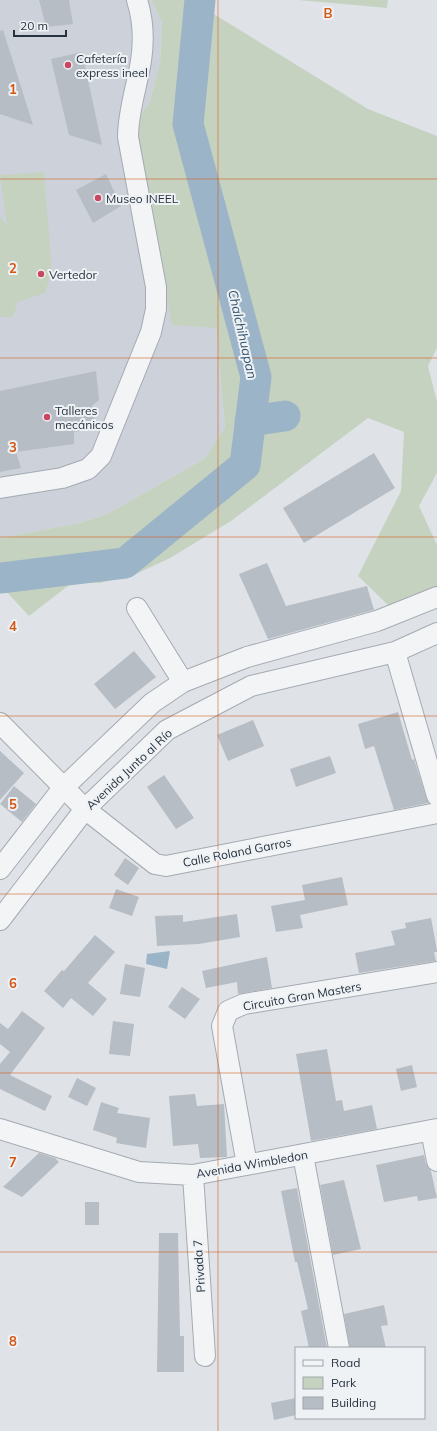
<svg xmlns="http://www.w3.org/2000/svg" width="437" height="1431" viewBox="0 0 437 1431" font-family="Mulish,sans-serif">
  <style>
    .built { fill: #cdd2da }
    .green { fill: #c6d2c0 }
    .water { fill: #9bb4c7 }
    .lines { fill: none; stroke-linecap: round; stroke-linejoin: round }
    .river { stroke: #9bb4c7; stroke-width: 31 }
    .building { fill: #b6bdc4 }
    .minor-casing { stroke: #a4aab2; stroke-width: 22 }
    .minor { stroke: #f2f4f6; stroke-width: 20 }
    .grid { fill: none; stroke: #d55511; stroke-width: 1; stroke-opacity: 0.55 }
    .poi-dot { fill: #ca4764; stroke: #eef2f5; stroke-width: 1.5 }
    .labels { text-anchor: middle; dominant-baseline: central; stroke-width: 4; stroke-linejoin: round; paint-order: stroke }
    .poi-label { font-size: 12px; fill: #28323f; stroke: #eef2f5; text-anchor: start }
    .street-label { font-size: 12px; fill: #28323f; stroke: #eef2f5 }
    .water-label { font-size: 13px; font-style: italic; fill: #345471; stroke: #eef2f5 }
    .grid-label { font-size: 13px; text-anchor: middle; font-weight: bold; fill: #d55511; stroke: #eef2f5; stroke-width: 4; stroke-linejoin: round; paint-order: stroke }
  </style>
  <rect width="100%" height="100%" fill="#dfe3e8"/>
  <!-- built -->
  <path class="built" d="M0,0H151L162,22L160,62L149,104L132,124L216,327L225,427L204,459L107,514L80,523L0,538Z"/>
  <!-- green -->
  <path class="green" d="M151,0H191L368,109L437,136V348L428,366L437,402V473L419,506L437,545V588L389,606L358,576L401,491L404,432L368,418L231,521L170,558L136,574L100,583L73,582L29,616L4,589H0V538L80,523L107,514L204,459L225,427L216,328L172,325L134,150L132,124L149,104L160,62L162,22Z
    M298,0H388L387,8Z
    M44,172L52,271L45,293L18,302L13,317H0V217L7,225L0,175Z"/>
  <!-- water -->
  <path class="water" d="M170,951L167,969L146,964L147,954Z"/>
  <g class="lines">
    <!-- river -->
    <path class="river" d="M250,421L285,416
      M0,578L125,563L245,465L256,377L188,124L200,0"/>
  </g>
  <!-- building -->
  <path class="building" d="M39,0H69L73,24L46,27Z
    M3,30L17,74L33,125L0,114V31Z
    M82,52L102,145L69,135L51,59Z
    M106,174L121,206L93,223L76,190Z
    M96,371L99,400L92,406L96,428L74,432V444L16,452L21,468L0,472V391Z
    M374,453L395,488L304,543L283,508Z
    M267,563L286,606L367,586L374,610L268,639L239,574Z
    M134,651L156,677L115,709L94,684Z
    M398,712L412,760L414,759L428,803L394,810L374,746L365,749L358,724Z
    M253,720L264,746L228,761L217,735Z
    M0,751L24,773L0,800Z
    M330,756L336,773L296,787L290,769Z
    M164,775L194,818L176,829L147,787Z
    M14,786L36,804L22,822L0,804Z
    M125,858L139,868L128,885L114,875Z
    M342,877L348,905L300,915L303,928L276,932L271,906L305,900L302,885Z
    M116,889L139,897L132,916L109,908Z
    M237,914L240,937L199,944L157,946L155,916L183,915V922Z
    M431,918L437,950V952H434L436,961L359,973L355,953L395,945L391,931L406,928L405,923Z
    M95,935L115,952L88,983L107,999L93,1016L71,998L63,1008L44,991L62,970L64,971Z
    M267,957L272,988L238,994L237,982L206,988L202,971Z
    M125,964L145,968L140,997L120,994Z
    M182,987L200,999L185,1019L168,1007Z
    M22,1011L45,1028L10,1075L52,1096L45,1111L0,1089V1064L10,1052L0,1044V1023L8,1029Z
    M113,1021L134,1024L130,1056L109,1054Z
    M327,1049L336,1101L342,1100L344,1111L372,1105L377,1129L311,1141L296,1054Z
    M412,1065L417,1087L401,1091L396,1069Z
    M77,1078L96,1088L87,1106L68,1097Z
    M195,1094L197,1106L224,1104L227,1157L200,1158L198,1144L173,1146L169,1096Z
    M101,1102L119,1108L117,1113L150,1118L146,1148L116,1143L117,1138L93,1130Z
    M39,1153L55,1158L59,1162L22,1197L3,1187Z
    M424,1155L426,1164L431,1171L437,1198L418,1201L417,1196L384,1202L376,1165Z
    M344,1180L361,1249L333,1255L320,1185Z
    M297,1188L327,1348H309L301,1311L308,1309L297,1262H295L281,1191Z
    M85,1202H99V1225H85Z
    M159,1233H178L180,1336H184V1372H157Z
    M384,1305L388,1325L381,1326L386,1348H350L344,1314Z
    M296,1398V1415L274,1420L271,1403Z"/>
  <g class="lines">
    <defs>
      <path id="minor" d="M0,488L62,478L88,469L101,456L151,332L156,309V287L128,137C128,111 137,86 141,61C144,41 143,19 137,0
        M137,608L183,682
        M395,652L437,796
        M0,723L85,809L155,864L166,866L437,813
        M0,869L63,788L152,703L183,682L247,657L377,621L437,597
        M0,920L85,809L167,730L251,686L395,652L437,633
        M0,1129L139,1172L193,1175L437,1129
        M431,1130L437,1161
        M303,1155L339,1348
        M247,1165L222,1026L228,1011L244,1004L437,972
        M193,1175L205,1356"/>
    </defs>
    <!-- minor casing -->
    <use href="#minor" class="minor-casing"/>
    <!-- minor -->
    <use href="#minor" class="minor"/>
  </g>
  <!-- grid -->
  <path class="grid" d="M218,0V1431M0,179H437M0,358H437M0,537H437M0,716H437M0,894H437M0,1073H437M0,1252H437"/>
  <!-- markers -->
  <g class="poi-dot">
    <circle cx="68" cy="65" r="4"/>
    <circle cx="98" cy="198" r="4"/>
    <circle cx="41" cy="274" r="4"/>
    <circle cx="47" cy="417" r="4"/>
  </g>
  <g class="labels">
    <!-- poi labels -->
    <g class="poi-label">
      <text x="76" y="58">Cafetería<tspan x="76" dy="14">express ineel</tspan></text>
      <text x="106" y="198">Museo INEEL</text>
      <text x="49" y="274">Vertedor</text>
      <text x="55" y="410">Talleres<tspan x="55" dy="14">mecánicos</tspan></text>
    </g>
    <!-- street labels -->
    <g class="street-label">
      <text transform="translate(129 769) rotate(-43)">Avenida Junto al Río</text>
      <text transform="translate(237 852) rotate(-11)">Calle Roland Garros</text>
      <text transform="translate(302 996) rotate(-10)">Circuito Gran Masters</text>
      <text transform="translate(252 1164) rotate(-10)">Avenida Wimbledon</text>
      <text transform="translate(199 1266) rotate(-94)">Privada 7</text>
    </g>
    <!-- water labels -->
    <g class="water-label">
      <text transform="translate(243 334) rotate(77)">Chalchihuapan</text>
    </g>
  </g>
  <g class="grid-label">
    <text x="328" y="18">B</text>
    <text x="13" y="94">1</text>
    <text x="13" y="273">2</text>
    <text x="13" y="452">3</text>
    <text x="13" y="631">4</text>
    <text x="13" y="809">5</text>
    <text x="13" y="988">6</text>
    <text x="13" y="1167">7</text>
    <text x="13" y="1346">8</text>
  </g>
  <!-- legend -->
  <rect x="295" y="1347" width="130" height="72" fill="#eef2f5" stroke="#9fa5ac"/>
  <rect x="303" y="1360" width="20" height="6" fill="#f2f4f6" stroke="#9fa5ac"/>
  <text x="331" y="1367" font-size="12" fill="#28323f">Road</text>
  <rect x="303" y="1377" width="20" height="12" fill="#c6d2c0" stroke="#9fa5ac"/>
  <text x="331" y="1387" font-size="12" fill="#28323f">Park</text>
  <rect x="303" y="1397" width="20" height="12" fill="#b6bdc4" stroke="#9fa5ac"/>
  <text x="331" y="1407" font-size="12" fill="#28323f">Building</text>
  <!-- scale -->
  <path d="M14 30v6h52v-6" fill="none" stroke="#28323f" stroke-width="2"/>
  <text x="20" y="30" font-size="12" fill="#28323f" stroke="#eef2f5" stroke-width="3" paint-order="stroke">20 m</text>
</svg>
